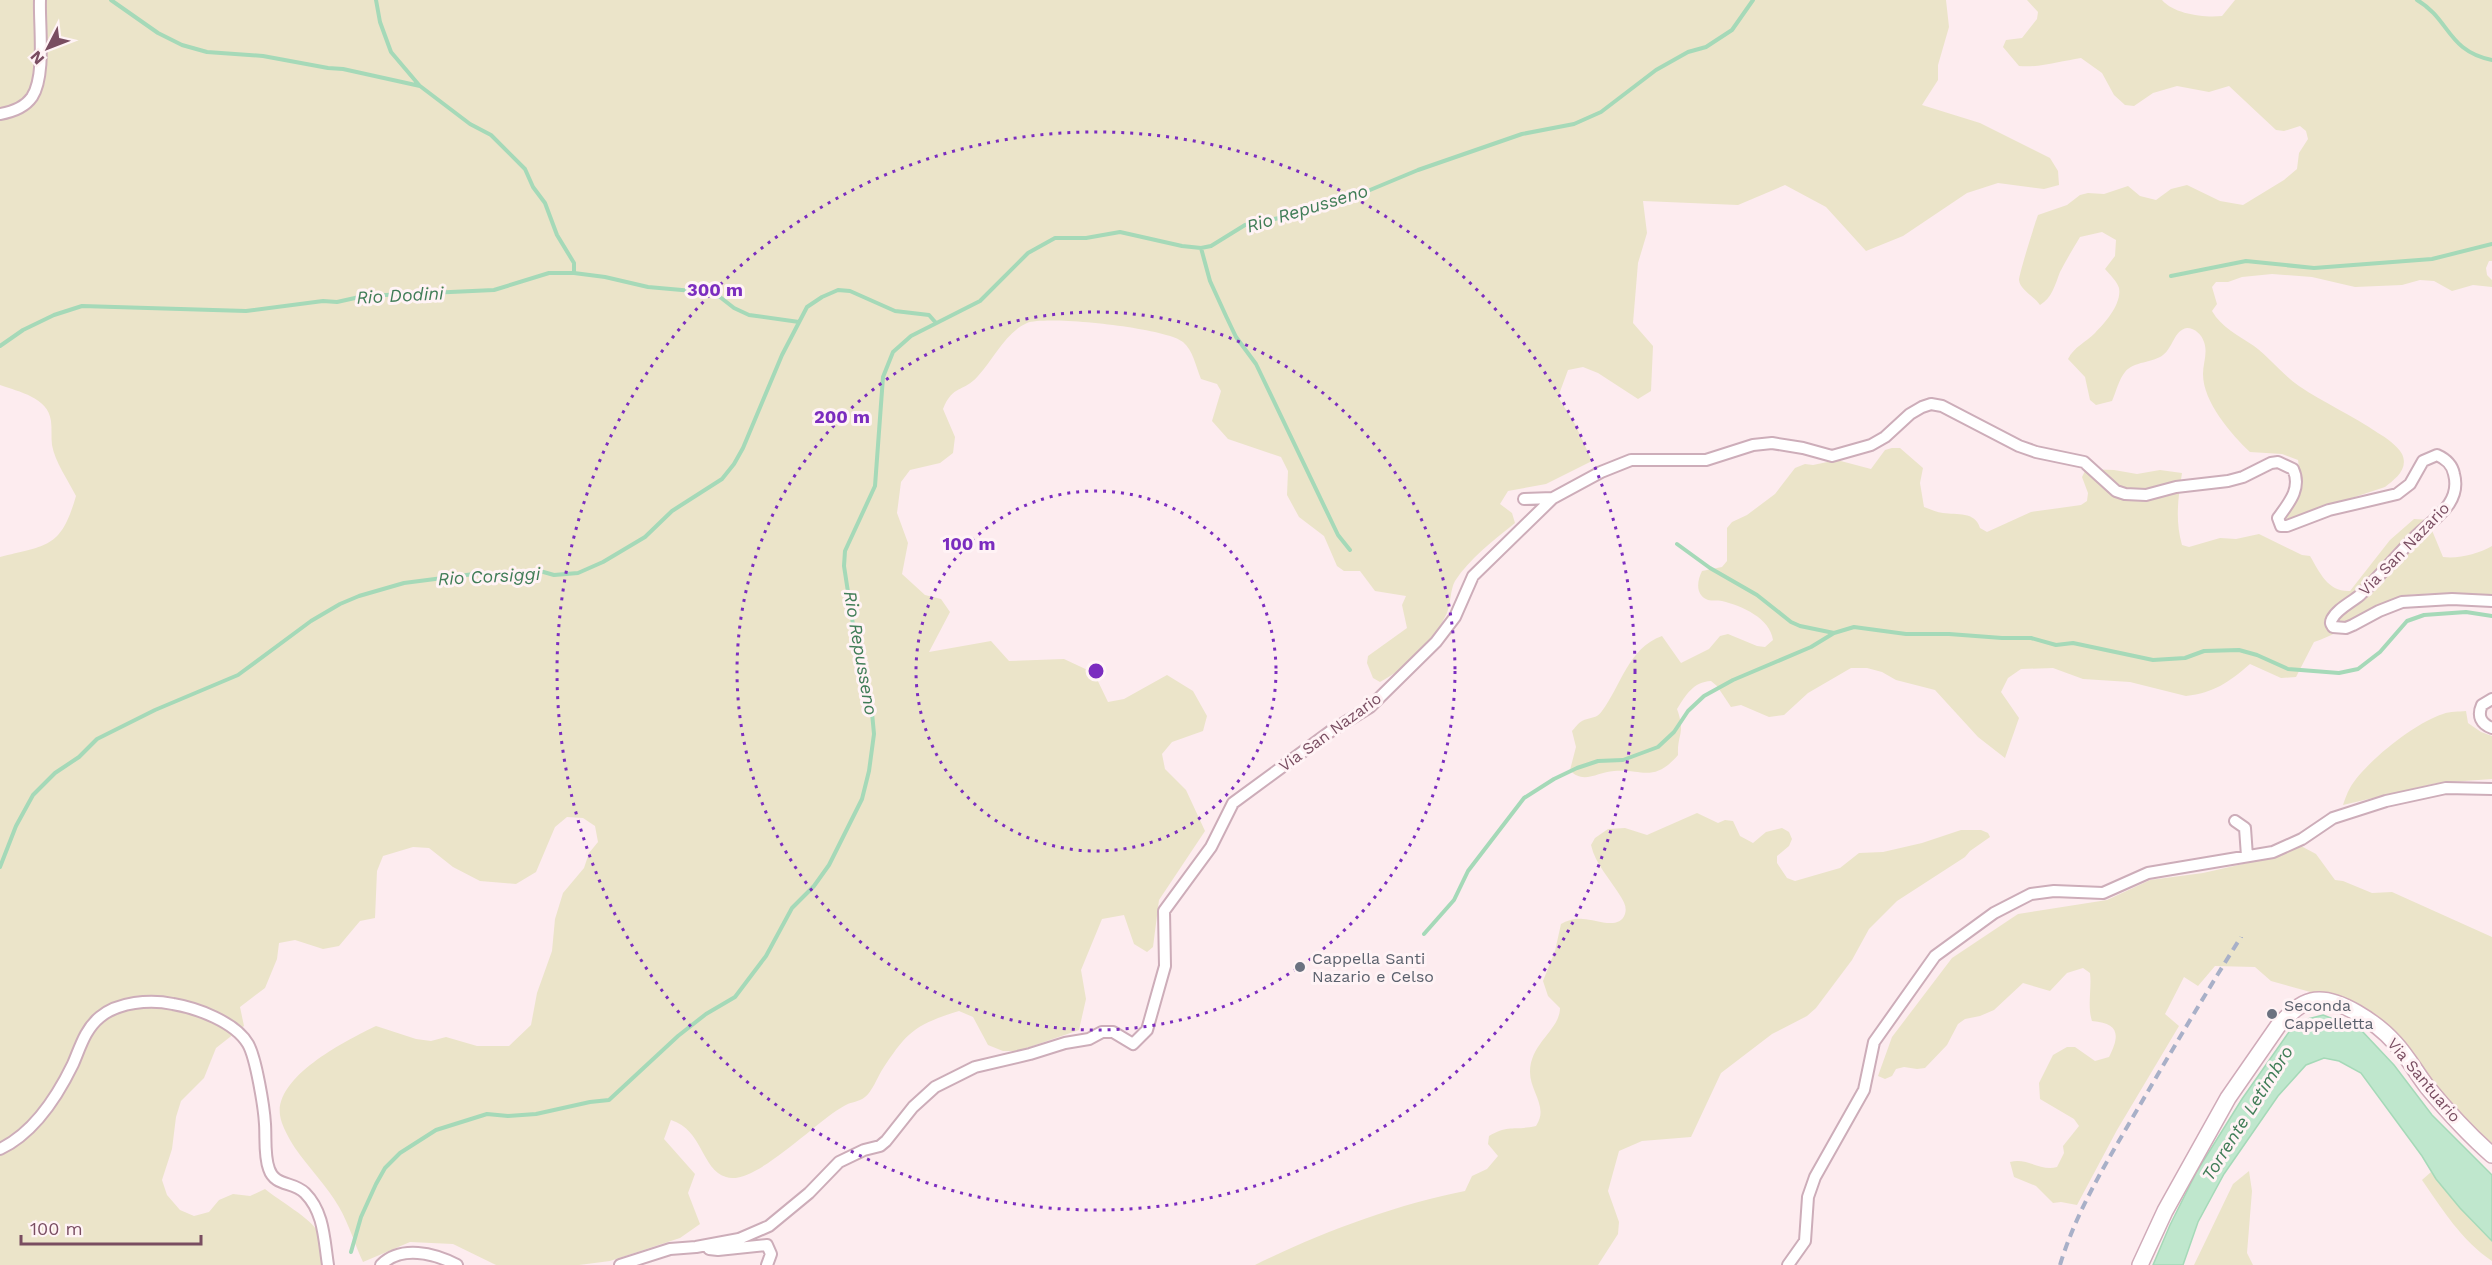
<svg xmlns="http://www.w3.org/2000/svg" width="2492" height="1265" viewBox="0 0 2492 1265" font-family="'Work Sans',sans-serif">
  <style>
    .green { fill: #ebe4c9 }
    .water { fill: #bfe7cd; stroke: #a5d9b8; stroke-width: 1.5 }
    .lines { fill: none; stroke-linecap: round; stroke-linejoin: round }
    .stream { stroke: #a5d9b8; stroke-width: 4 }
    .minor-casing { stroke: #cdadb9; stroke-width: 14 }
    .secondary-casing { stroke: #d0abb9; stroke-width: 18 }
    .minor { stroke: #fff; stroke-width: 10 }
    .secondary { stroke: #fff; stroke-width: 15 }
    .rail { stroke: #a8b0c8; stroke-width: 4; stroke-dasharray: 9 6; stroke-linecap: butt }
    .ring { fill: none; stroke: #7b2cbf; stroke-width: 3; stroke-dasharray: 3 6 }
    .worship-dot { fill: #6b7280; stroke: #fff3f5; stroke-width: 2 }
    .labels { text-anchor: middle; dominant-baseline: central; stroke-width: 6; stroke-linejoin: round; paint-order: stroke }
    .street-label { font-size: 16px; fill: #794d61; stroke: #fff3f5 }
    .worship-label { font-size: 16px; fill: #5b616d; stroke: #fff3f5; text-anchor: start }
    .water-label { font-size: 18px; font-style: italic; fill: #407d57; stroke: #fff3f5 }
    .centre { fill: #7b2cbf; stroke: #fff3f5; stroke-width: 3 }
    .ring-label { font-size: 18px; text-anchor: middle; font-weight: bold; fill: #7b2cbf; stroke: #fff3f5; stroke-width: 6; stroke-linejoin: round; paint-order: stroke }
  </style>
  <rect width="100%" height="100%" fill="#fdecef"/>
  <!-- green -->
  <path class="green" d="M0,0H1946L1949,27L1938,65V80L1922,105L1980,123L2050,158L2058,171L2059,185L2044,189L1998,183L1967,193L1903,236L1866,251L1826,207L1785,185L1738,205L1643,201L1647,233L1638,263L1633,323L1653,346L1651,391L1638,399L1598,373L1583,367L1568,370L1558,397L1575,424L1592,461L1546,484L1508,491L1500,504L1512,513L1515,523C1494,540 1470,558 1455,581C1450,590 1451,603 1447,613C1433,643 1409,666 1380,682L1373,678L1367,663L1368,656L1407,628L1402,605L1406,596L1375,591L1360,571H1344L1337,566L1324,536L1299,517L1287,495L1288,471L1281,457L1228,439L1212,421L1221,391L1217,384L1201,379C1196,367 1193,350 1183,342C1166,328 1048,315 1027,323C1006,332 993,360 978,376C963,393 953,384 943,409L955,437L953,453L940,463L910,470L901,482L897,513L908,543L902,574L925,595L941,599L950,612L929,652L991,641L1009,661L1064,659L1094,673L1108,702L1124,699L1167,675L1193,691L1207,716L1203,731L1172,742L1162,754L1165,769L1186,790L1205,831L1159,900L1153,947L1147,952L1134,944L1124,915L1102,919L1081,970L1086,999L1079,1030L1018,1051H1003L988,1045L973,1017L959,1011C914,1025 907,1032 882,1070C877,1078 872,1092 865,1097C859,1102 850,1102 844,1106C816,1121 754,1187 726,1177C701,1169 703,1130 671,1120L664,1139L695,1174L688,1193L700,1224L680,1238L610,1261L579,1265H496L453,1244L410,1242L363,1262C355,1245 349,1224 339,1207C327,1186 309,1168 295,1148C290,1140 281,1125 280,1115C275,1076 347,1040 376,1026L416,1039L431,1041L446,1037L477,1046H509L531,1025L537,993L552,951L555,919L563,893L584,868L589,853L598,842L595,826L583,818L567,817L555,827L536,872L516,884L480,881L453,867L429,848L413,847L383,856L377,871L375,918L360,921L339,946L323,949L295,940L279,943L277,959L265,988L240,1007L244,1026L216,1048L204,1078L181,1101L176,1117L172,1149L162,1180L167,1195L180,1210L194,1216L209,1212L219,1200L233,1194L250,1196L265,1189C277,1199 313,1220 317,1231C321,1241 321,1255 322,1265H0V557C48,545 61,548 76,496C68,480 55,462 52,445C51,437 52,429 51,421C48,397 19,392 0,385Z
    M2027,0H2162C2174,14 2204,18 2222,16L2235,0H2492V261H2489L2486,268L2487,275L2492,280V287L2473,285L2452,291L2434,281L2420,280L2402,285L2355,287L2312,277L2272,274L2242,277L2228,282H2216L2212,287L2217,304L2212,311C2221,327 2239,336 2254,346C2270,358 2282,374 2299,386C2324,403 2352,415 2378,433C2385,437 2398,446 2402,454C2409,469 2395,479 2385,487L2285,520L2302,489L2298,460L2282,454L2250,452C2231,434 2203,402 2203,374C2203,363 2208,353 2204,342C2202,335 2195,328 2187,328C2174,330 2173,348 2163,355C2153,363 2134,361 2125,372C2119,379 2116,392 2112,401L2096,405L2090,400L2085,377L2068,359C2074,347 2086,342 2095,333C2105,323 2122,304 2119,288C2117,281 2110,275 2105,269L2115,256L2116,240L2102,232L2080,237C2073,249 2066,260 2060,272C2055,285 2052,298 2040,305C2035,297 2020,290 2019,280C2019,274 2035,223 2038,215L2067,205L2080,195L2088,193L2104,194L2128,186L2140,196L2156,200L2171,189L2187,185L2220,201L2243,205L2284,180L2297,169L2299,153L2308,139L2306,131L2300,126L2284,131L2276,130L2229,86L2209,92L2177,86L2153,93L2134,106L2125,105L2114,95L2102,73L2081,58C2061,61 2039,68 2019,66L2003,47L2006,40L2022,38L2037,19L2038,12Z
    M1892,448H1900L1923,468L1920,483L1924,507C1930,509 1936,512 1943,513C1957,515 1975,511 1980,528L1987,532L2031,512L2081,505L2087,501L2088,493L2082,477L2086,469L2114,470L2137,474L2160,470L2182,473C2178,499 2175,520 2182,545L2189,547L2220,538L2236,539L2259,534L2302,555L2310,556C2320,573 2328,592 2350,591L2390,540L2414,519L2430,520L2431,528L2443,557C2459,559 2478,554 2492,546V596C2476,594 2418,592 2404,596C2372,607 2346,632 2314,642L2296,677L2281,678L2250,664C2229,682 2214,693 2186,696L2130,682L2083,679L2053,668L2021,669L2008,678L2001,692L2019,718L2005,758L1978,737L1935,690L1896,680L1882,672L1867,668H1851L1808,693L1784,715L1769,717L1741,705L1731,707L1717,686L1711,681C1693,682 1686,695 1677,709C1686,734 1677,733 1678,755C1654,783 1643,769 1614,771C1597,772 1583,785 1570,770L1576,747L1572,731C1575,728 1578,723 1582,721C1589,717 1597,719 1602,711C1621,686 1628,648 1662,636L1681,663L1709,649L1720,636L1728,634L1757,646L1765,647L1773,640C1770,618 1742,606 1722,601C1717,600 1712,601 1708,600C1695,595 1697,581 1702,571L1722,567L1727,561V528L1732,522L1747,515L1775,494L1795,468L1805,464L1813,465L1837,460L1871,469L1885,450Z
    M2466,711L2468,723L2481,732L2492,736V779L2437,783L2343,805C2345,799 2347,793 2350,788C2364,763 2416,722 2443,714C2450,711 2459,712 2466,711Z
    M1697,813L1718,823L1725,820L1733,821L1740,836L1753,843L1766,832L1782,828L1789,832L1792,839L1789,846L1777,856V863L1787,878L1795,881L1840,868L1859,853L1883,852L1922,843L1961,830H1981L1988,833L1990,837L1970,851L1965,857L1897,901L1869,929L1852,960L1816,1008L1807,1016L1772,1034L1721,1073L1691,1137L1642,1141L1619,1151L1608,1191L1619,1222L1618,1234L1598,1265H1255C1317,1234 1397,1204 1465,1191L1472,1176L1487,1169L1498,1156L1488,1144L1489,1136C1509,1124 1514,1131 1536,1126C1549,1107 1530,1092 1530,1072C1530,1043 1560,1030 1560,1008L1548,996L1543,981L1555,951L1561,924C1568,920 1575,918 1583,919C1595,919 1619,931 1625,914C1627,907 1624,902 1621,897C1611,880 1595,864 1591,845L1595,838L1608,829L1625,828L1647,835Z
    M2301,846L2316,854L2335,880L2343,881L2372,893L2392,892L2492,937V1147L2460,1115L2386,1024L2361,1006L2271,981L2255,967L2215,966L2198,986L2184,977L2165,1014L2179,1026L2117,1130L2077,1205L2061,1202L2053,1203L2036,1186L2014,1177L2010,1162C2027,1157 2041,1172 2057,1167L2064,1153L2063,1146L2079,1126L2074,1119L2040,1099L2039,1083L2053,1055L2067,1047H2075L2095,1061L2109,1057C2121,1034 2118,1023 2092,1021C2087,1006 2092,988 2090,973L2083,968L2067,973L2050,991L2023,983L1994,1010L1980,1016L1965,1019L1958,1024L1947,1045L1925,1068L1917,1069L1904,1067L1896,1069L1892,1076L1885,1079L1878,1076L1892,1037L1952,958L2018,914L2107,900L2150,880L2203,873L2274,857Z
    M2249,1171L2252,1191L2247,1253L2253,1265H2194L2233,1184Z
    M2431,1172L2460,1208L2492,1241V1261C2462,1241 2442,1209 2422,1180Z"/>
  <!-- water -->
  <path class="water" d="M2323,1015L2360,1029L2394,1065L2432,1115L2492,1175V1241L2460,1208L2436,1179L2422,1156L2361,1073L2339,1061L2324,1058L2306,1065L2278,1096L2224,1174L2198,1222L2183,1265H2153L2170,1225L2197,1171L2242,1099L2296,1022Z"/>
  <g class="lines">
    <!-- stream -->
    <path class="stream" d="M111,0L158,33L182,45L207,52L263,56L328,68L343,69L420,86L470,124L491,135L525,169L533,187L545,203L557,235L574,263V273
      M376,0L380,22L391,52L419,85
      M2417,0C2450,19 2447,51 2492,60
      M1201,248L1210,281L1226,316L1236,337L1256,364L1338,535L1350,550
      M2171,276L2246,261L2314,268L2432,259L2492,244
      M0,346L23,330L54,315L82,306L246,311L323,301L337,302L364,296L494,290L549,273H574L605,277L648,287L693,291L720,297L734,308L749,315L799,322
      M1677,544L1710,568L1757,595L1791,622L1800,626L1834,633L1854,627L1906,634H1949L2002,638H2031L2056,645L2073,643L2153,660L2185,658L2204,651L2239,650L2257,655L2288,669L2339,673L2358,669L2380,652L2407,621L2424,615L2466,612L2492,616
      M0,867L16,826L33,795L55,773L79,757L97,739L155,710L238,675L311,621L340,604L359,596L404,583L474,574L495,575L540,571L554,575L578,573L603,562L645,537L672,511L722,479L734,464L743,448L782,355L807,307L822,297L838,290L850,291L895,311L929,315L936,323
      M1424,934L1454,900L1468,871L1524,798L1554,779L1577,768L1598,761L1623,760L1658,747L1674,732L1688,711L1704,696L1733,680L1811,647L1834,633
      M351,1252L361,1217L376,1184L385,1168L400,1153L436,1130L487,1114L508,1116L536,1114L590,1102L609,1100L678,1036L706,1014L735,997L766,956L792,908L814,886L829,865L862,799L869,771L874,734L871,702L856,644L844,566L845,551L875,486L883,377L893,352L911,336L980,301L1028,253L1055,238H1086L1120,232L1182,246L1201,248L1211,246L1245,225L1294,215L1358,195L1418,170L1522,134L1574,124L1601,112L1656,70L1688,52L1706,47L1732,30L1753,0"/>
    <defs>
      <path id="minor" d="M0,114C12,112 25,107 32,97C46,76 39,25 40,0
        M1524,499L1553,498
        M2492,699L2482,705C2477,716 2481,724 2492,728
        M2235,821L2245,828L2247,856
        M0,1149C34,1133 57,1097 73,1064C80,1048 85,1029 100,1017C118,1002 150,999 173,1004C197,1008 235,1022 248,1044C256,1058 264,1107 265,1124C266,1138 264,1156 269,1169C275,1187 293,1181 305,1193C324,1212 324,1239 328,1265
        M709,1249L718,1250L767,1245L771,1254L767,1265
        M381,1265C401,1245 434,1253 457,1265
        M620,1265L670,1249L696,1247L739,1239L769,1226L809,1193L839,1162L864,1150L880,1146L886,1141L913,1107L935,1087L975,1067L1030,1054L1065,1043L1089,1039L1102,1032H1113L1133,1044L1147,1030L1165,966L1164,911L1211,847L1233,803L1331,731L1370,707L1436,642L1455,617L1473,576L1553,498L1601,472L1631,460H1706L1753,445L1772,443L1803,448L1832,456L1871,445L1885,437L1910,414L1922,407L1931,404L1942,406L2019,446L2036,452L2084,462L2116,491L2125,494L2146,495L2176,487L2228,481L2243,477L2271,463L2278,462L2293,469C2302,488 2289,503 2278,518L2281,526H2287L2329,510L2397,494L2410,484L2423,461L2437,455C2446,459 2452,464 2454,474C2462,504 2433,519 2415,537C2396,556 2379,577 2360,595C2352,602 2337,609 2332,619C2330,623 2331,624 2333,627L2346,628L2353,625L2379,611L2402,602L2452,599L2492,601
        M1788,1265L1805,1241L1808,1197L1815,1177L1864,1090L1874,1042L1935,956L1994,913L2031,894L2054,891L2103,893L2148,873L2273,852L2302,839L2333,818L2386,801L2446,788L2492,789"/>
      <path id="secondary" d="M2140,1265L2165,1211L2228,1098L2278,1026C2287,1017 2298,1004 2311,1001C2337,994 2379,1025 2395,1043C2408,1057 2417,1074 2428,1088C2448,1112 2469,1135 2492,1155"/>
    </defs>
    <!-- minor casing -->
    <use href="#minor" class="minor-casing"/>
    <!-- secondary casing -->
    <use href="#secondary" class="secondary-casing"/>
    <!-- minor -->
    <use href="#minor" class="minor"/>
    <!-- secondary -->
    <use href="#secondary" class="secondary"/>
    <!-- rail -->
    <path class="rail" d="M2060,1265C2077,1209 2108,1160 2137,1110C2171,1052 2205,994 2241,937"/>
  </g>
  <!-- distance rings -->
  <g class="ring">
    <circle cx="1096" cy="671" r="180"/>
    <circle cx="1096" cy="671" r="359"/>
    <circle cx="1096" cy="671" r="539"/>
  </g>
  <!-- markers -->
  <g class="worship-dot">
    <circle cx="1300" cy="967" r="6"/>
    <circle cx="2272" cy="1014" r="6"/>
  </g>
  <g class="labels">
    <!-- street labels -->
    <g class="street-label">
      <text transform="translate(2404 549) rotate(-46)">Via San Nazario</text>
      <text transform="translate(1330 732) rotate(-36)">Via San Nazario</text>
      <text transform="translate(2424 1080) rotate(50)">Via Santuario</text>
    </g>
    <!-- worship labels -->
    <g class="worship-label">
      <text x="1312" y="958">Cappella Santi<tspan x="1312" dy="18">Nazario e Celso</tspan></text>
      <text x="2284" y="1005">Seconda<tspan x="2284" dy="18">Cappelletta</tspan></text>
    </g>
    <!-- water labels -->
    <g class="water-label">
      <text transform="translate(1307 208) rotate(-17)">Rio Repusseno</text>
      <text transform="translate(400 295) rotate(-3)">Rio Dodini</text>
      <text transform="translate(489 576) rotate(-3)">Rio Corsiggi</text>
      <text transform="translate(861 653) rotate(80)">Rio Repusseno</text>
      <text transform="translate(2247 1113) rotate(-58)">Torrente Letimbro</text>
    </g>
  </g>
  <circle cx="1096" cy="671" r="9" class="centre"/>
  <g class="ring-label">
    <text x="715" y="296">300 m</text>
    <text x="842" y="423">200 m</text>
    <text x="969" y="550">100 m</text>
  </g>
  <!-- north arrow -->
  <g transform="translate(48 48) rotate(228)" stroke="#fff3f5" stroke-width="4.5" paint-order="stroke">
  <path d="M0-4.5L10 22L0 15L-10 22Z" fill="#794d61"/>
  <text y="-9" font-size="16" font-weight="bold" text-anchor="middle" fill="#794d61">N</text>
  </g>
  <!-- scale -->
  <path d="M21 1235v9h180v-9" fill="none" stroke="#794d61" stroke-width="3"/>
  <text x="30" y="1235" font-size="18" fill="#794d61" stroke="#fff3f5" stroke-width="4.5" paint-order="stroke">100 m</text>
</svg>
